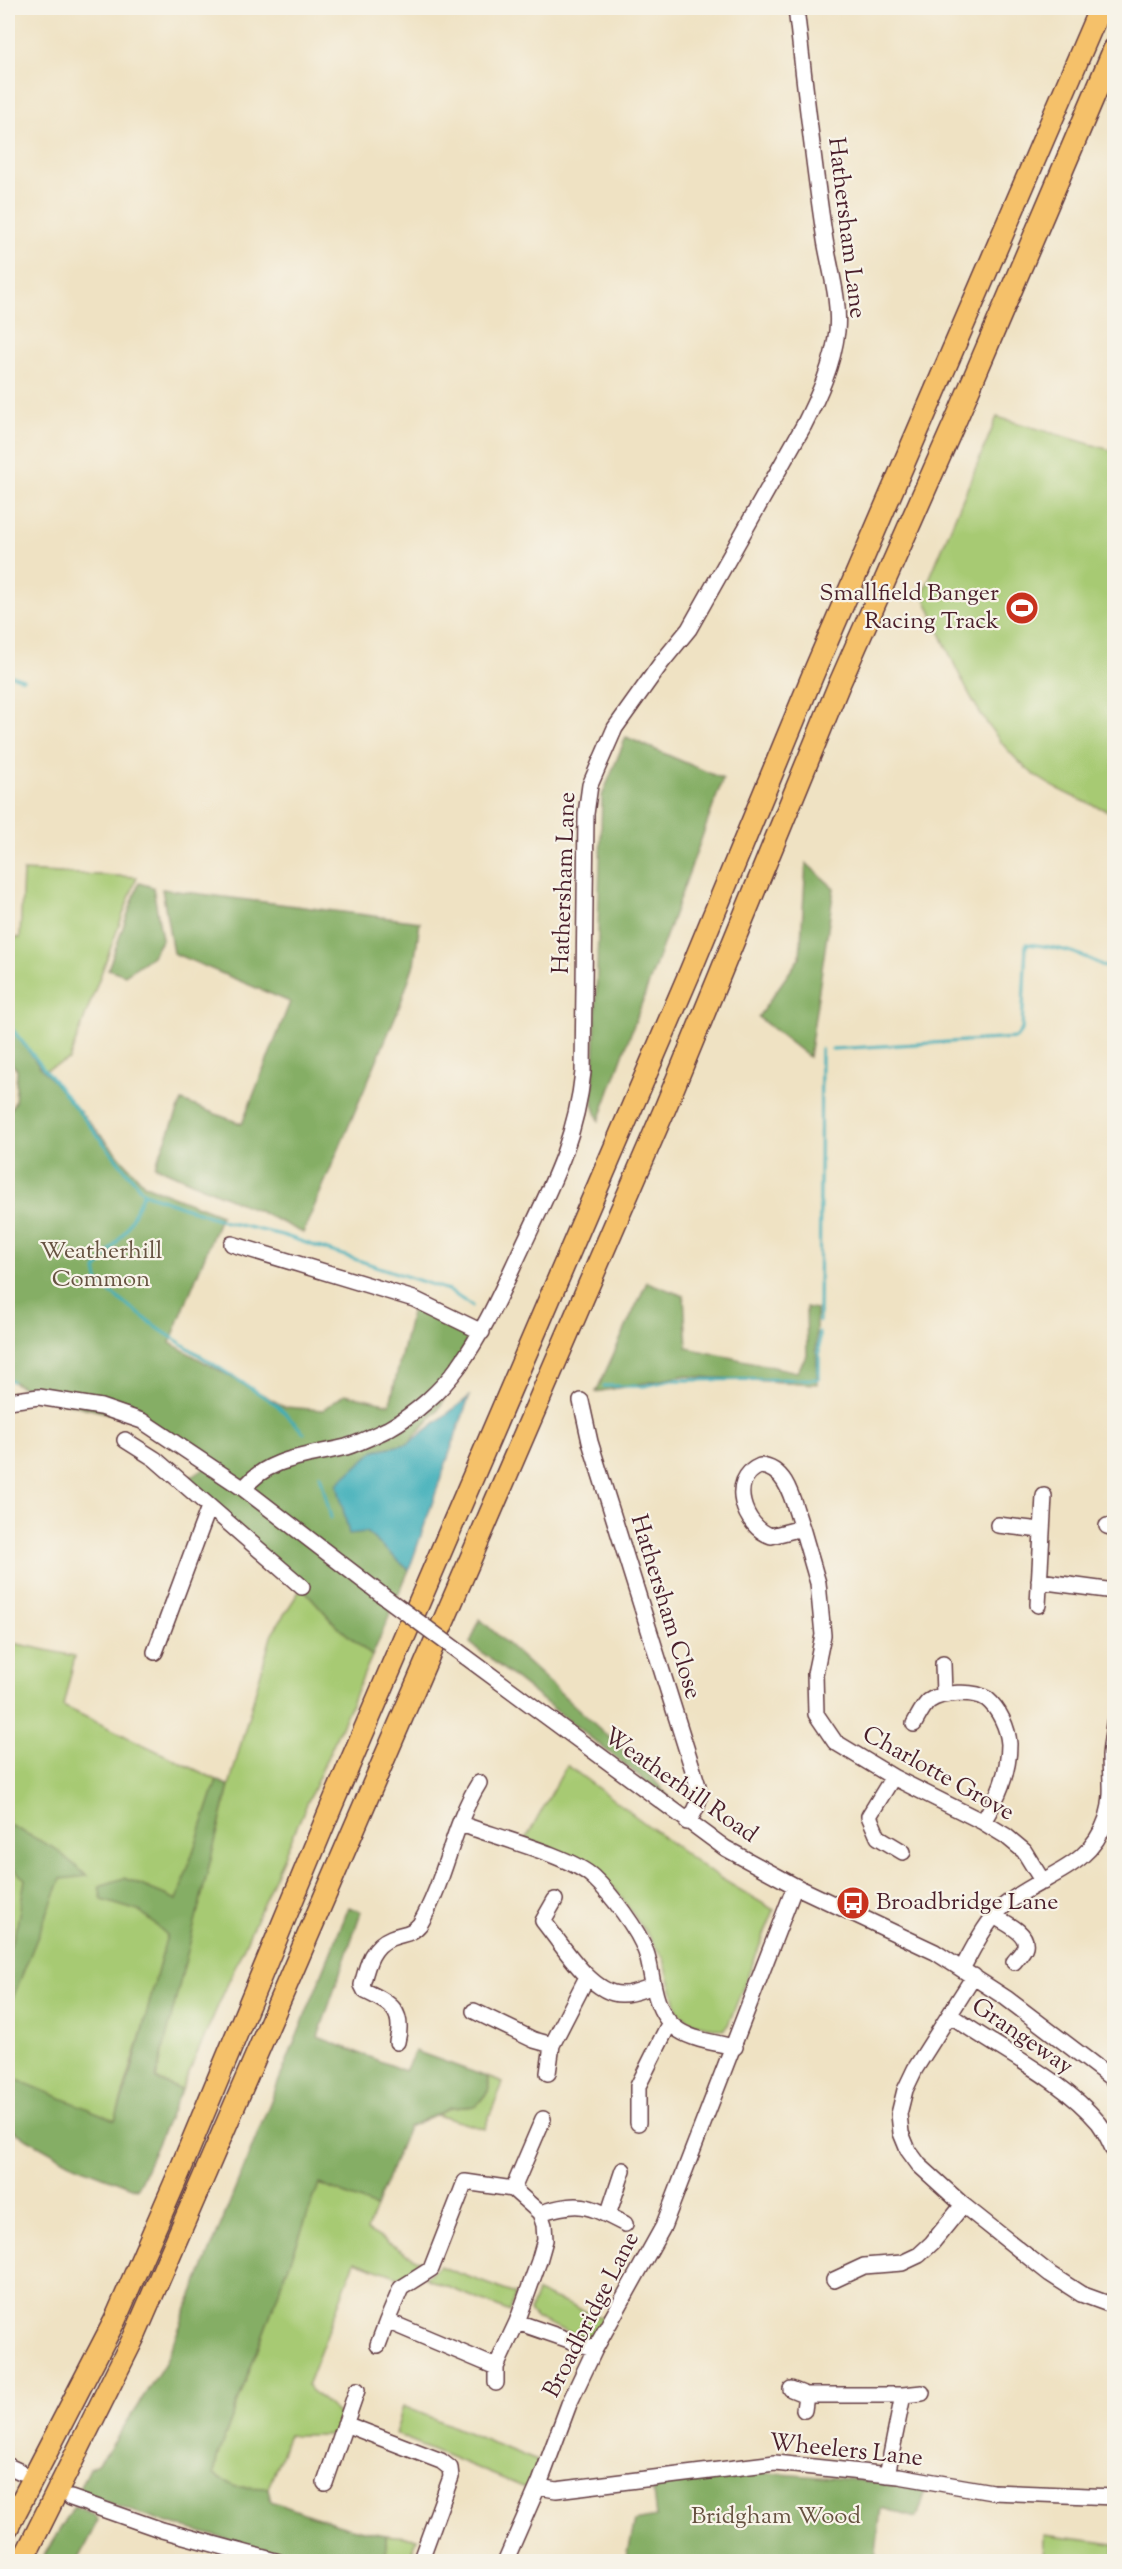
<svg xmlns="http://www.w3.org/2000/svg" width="1122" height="2569" viewBox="0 0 1122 2569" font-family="'Sorts Mill Goudy',serif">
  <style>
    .green { fill: #a7ca73; stroke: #78744f; stroke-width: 1.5 }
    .forest { fill: #85ae65; stroke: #686648; stroke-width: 1.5 }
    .water { fill: #3eaeb9; stroke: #446672; stroke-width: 1.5 }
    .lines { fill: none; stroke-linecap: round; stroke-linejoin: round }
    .stream { stroke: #3eaeb9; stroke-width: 3 }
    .minor-casing { stroke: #633c42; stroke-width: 18 }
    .highway-casing { stroke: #633c42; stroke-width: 24 }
    .minor { stroke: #fff; stroke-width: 15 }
    .highway { stroke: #f5c16b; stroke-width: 21 }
    .minor-bridge-casing { stroke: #633c42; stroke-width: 18; stroke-linecap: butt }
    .minor-bridge { stroke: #fff; stroke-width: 15 }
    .labels { text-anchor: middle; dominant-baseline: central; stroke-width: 4.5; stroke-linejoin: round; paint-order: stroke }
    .street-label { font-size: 24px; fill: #4a1f2b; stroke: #f7f3e8 }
    .poi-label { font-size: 24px; fill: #4a1f2b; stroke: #f7f3e8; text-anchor: end }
    .park-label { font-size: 24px; fill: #665241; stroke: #f7f3e8 }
  </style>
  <rect width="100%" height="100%" fill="#f7f3e8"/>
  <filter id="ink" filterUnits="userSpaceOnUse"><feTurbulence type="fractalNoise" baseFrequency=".0167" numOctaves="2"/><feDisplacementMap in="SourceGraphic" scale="12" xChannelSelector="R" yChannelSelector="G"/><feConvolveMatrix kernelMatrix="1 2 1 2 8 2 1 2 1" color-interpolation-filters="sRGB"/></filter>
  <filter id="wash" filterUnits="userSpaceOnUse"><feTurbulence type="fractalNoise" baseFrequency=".008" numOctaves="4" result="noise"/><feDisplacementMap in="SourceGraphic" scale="24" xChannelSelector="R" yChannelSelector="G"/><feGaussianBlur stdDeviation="1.35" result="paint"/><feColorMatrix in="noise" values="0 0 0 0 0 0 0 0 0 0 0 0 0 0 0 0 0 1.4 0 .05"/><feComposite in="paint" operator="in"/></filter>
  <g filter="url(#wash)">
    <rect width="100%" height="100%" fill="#efe2c3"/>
    <!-- green -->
    <path class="green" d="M997,417L1114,451V813C1087,803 1056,791 1032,773C977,729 951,657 923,594Z
      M23,871L137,877L69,1060L44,1070L8,1024V936L20,938Z
      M302,1587L336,1625L372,1656L181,2090L155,2079L229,1786L272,1633Z
      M8,1642L75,1656L63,1706L217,1780L115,2121L8,2083Z
      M567,1765L710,1872L774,1910L728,2025L723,2030L694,2023L678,2012L664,1959L617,1891L585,1860L526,1839Z
      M487,2077L503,2083L484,2129L436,2115L450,2108L476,2106L490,2089Z
      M319,2183L376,2207L367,2230L423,2263L404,2279L355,2261L307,2386L342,2417L336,2435H289L268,2488L236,2487L214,2475L217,2458Z
      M439,2266L515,2294L510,2312L425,2278Z
      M537,2292L600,2317L618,2307L594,2343L537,2319L530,2311Z
      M403,2406L542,2463L528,2489L395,2434Z
      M386,2535L417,2538L410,2561H386Z
      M1044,2535L1114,2544V2561H1043Z"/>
    <!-- forest -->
    <path class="forest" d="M626,737L723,779L599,1121L593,1104L602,796Z
      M806,863L834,888L809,1057L758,1017L800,957Z
      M139,883L153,887L162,939L152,956L125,975L108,969Z
      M162,889L420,922L414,964L399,1008L303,1233L265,1214L155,1166L182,1101L242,1124L290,1002L173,953Z
      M8,1022L39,1066L145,1185L221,1215L170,1343L285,1407L323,1410L345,1394L390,1404L413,1304L469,1335L441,1406L408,1444L375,1450L366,1532L409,1570L372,1656L336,1625L302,1587L182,1482L209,1466L142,1421L39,1397L8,1379V1114L15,1102L17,1069L8,1060Z
      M647,1282L684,1296L687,1348L797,1372L807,1355L806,1307L816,1309L817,1384L683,1376L596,1392Z
      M480,1619L649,1774L676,1805L470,1643Z
      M217,1780L229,1786L156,2079L181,2090L137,2189L72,2164L8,2128V2076L115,2120L132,2069L167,1935L141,1912L102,1900L99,1886L124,1878L177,1900Z
      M8,1824L56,1849L87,1876L61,1879L8,2010V1954L17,1925L25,1879L8,1865Z
      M349,1907L361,1912L318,2037L405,2071L415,2051L487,2077L490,2089L476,2106L450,2108L408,2127L376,2207L319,2184L217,2458L214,2474L236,2487L268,2488L271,2501C309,2515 345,2529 386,2535V2561H308L178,2526L111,2504L79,2489L89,2468L97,2464L109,2450L165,2363Z
      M755,2472L858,2480L926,2490L917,2518L881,2508L875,2561L626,2562L635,2521L656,2517L652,2485Z
      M74,2506L94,2514L98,2520L77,2561L40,2562Z"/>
    <!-- water -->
    <path class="water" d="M469,1397L409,1570L366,1532L349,1534L337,1484L375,1450L408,1444Z"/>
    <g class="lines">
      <!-- stream -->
      <path class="stream" d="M8,674L23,679
        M8,1024L144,1193L226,1222L282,1235L448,1290L472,1306
        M832,1049L1016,1038L1022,1030L1026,944C1062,947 1084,954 1114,972
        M143,1194L126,1230L96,1270L99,1284L162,1331L277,1405L304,1433
        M819,1321L821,1049
        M8,1379L12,1381
        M604,1386H644L672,1380L819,1379V1332
        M320,1474L331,1518"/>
    </g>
  </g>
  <g filter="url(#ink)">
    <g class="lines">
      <defs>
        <path id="minor" d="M232,1244L414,1299L482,1332
          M8,1401L39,1397L101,1407L142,1421L244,1489L382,1595
          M581,1401L590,1442L698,1786C701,1801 697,1810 687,1822
          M125,1440L155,1459L302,1587
          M760,1466C789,1468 793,1505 802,1528L771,1536C744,1527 727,1479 760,1466Z
          M244,1489C266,1457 311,1456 346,1447C360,1443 375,1435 388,1429C415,1414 441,1391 459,1366C485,1330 502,1290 521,1250C550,1188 576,1141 583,1072L586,814L590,785L615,728L662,662L689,629L804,425C819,395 833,365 837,331C840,300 830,270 825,240C813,163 805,85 796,8
          M998,1525L1040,1530
          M1107,1526L1114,1528
          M802,1528L818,1583L823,1635L815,1674L816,1714L835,1742L893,1777L983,1822L1006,1836L1024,1851L1043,1882
          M1039,1581L1114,1591
          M1038,1605L1044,1496
          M155,1652L209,1507
          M466,1657L725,1848L795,1886L935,1952L1006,1998L1114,2080
          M943,1664L944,1694
          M914,1724C918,1717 923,1706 929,1701C941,1692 974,1690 987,1699C999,1709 1008,1728 1009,1744C1009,1773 998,1797 983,1822
          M893,1777L869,1816L878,1837L903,1852
          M461,1824C493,1836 571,1856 593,1877C611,1894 638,1929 646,1952C650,1963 651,1976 654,1988C664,2036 691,2038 735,2047
          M555,1900L543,1921C561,1943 591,1994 621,1994C631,1995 643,1989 653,1986
          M994,1916C1003,1922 1028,1932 1025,1946C1024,1951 1017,1958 1014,1962
          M962,1969C974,1947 986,1921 1005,1905C1042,1874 1089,1871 1107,1818C1114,1796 1110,1777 1110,1755C1111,1744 1113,1734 1114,1723
          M974,1976L915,2069L905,2090L899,2114L901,2133L908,2150L919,2165L963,2205L1050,2274L1081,2294L1114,2306
          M474,2011L534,2040L552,2045
          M950,2015C998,2049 1061,2078 1099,2123C1105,2131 1110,2142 1114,2151
          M397,2042C405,2010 390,2003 365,1991L362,1985C367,1966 371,1946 391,1938C404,1933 411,1935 420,1924C446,1880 452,1826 479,1783
          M548,2073L552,2045L587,1977
          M638,2123V2086L669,2024
          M513,2189L543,2119
          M540,2213C580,2200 588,2205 625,2224
          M608,2215L623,2170
          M834,2280L864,2266L902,2263L919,2255L932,2243L963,2205
          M517,2322L595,2349
          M378,2345L387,2321
          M496,2383V2367L517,2322L539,2261L545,2240L544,2225L540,2213L513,2189L465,2182L431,2269L401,2288L387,2321L496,2367
          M791,2389L806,2395
          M903,2395L922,2393
          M804,2410L806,2395H903L887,2475
          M345,2424L441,2461L450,2468L451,2477L420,2562
          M8,2466L21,2472
          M325,2483L357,2390
          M539,2487L556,2490L775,2463L899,2476L992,2492L1114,2497
          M71,2498L162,2530L279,2562
          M505,2562L540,2482L569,2404L595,2349L663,2227L795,1886"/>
        <path id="highway" d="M8,2527L115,2320L176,2180L332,1805L690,972L814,672L1100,8
          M22,2562L135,2335L198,2190L666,1106L838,687L958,415L1114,49"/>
      </defs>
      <!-- minor casing -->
      <use href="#minor" class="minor-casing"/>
      <!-- highway casing -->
      <use href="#highway" class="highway-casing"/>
      <!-- minor -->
      <use href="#minor" class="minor"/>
      <!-- highway -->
      <use href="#highway" class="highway"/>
      <defs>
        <path id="minor-bridge" d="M382,1595L466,1657"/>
      </defs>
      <!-- minor-bridge casing -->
      <use href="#minor-bridge" class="minor-bridge-casing"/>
      <!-- minor-bridge -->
      <use href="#minor-bridge" class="minor-bridge"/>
    </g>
  </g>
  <!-- icons -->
  <defs>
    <symbol id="stadium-disc" viewBox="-11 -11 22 22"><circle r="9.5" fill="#c8321e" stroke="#f7f3e8"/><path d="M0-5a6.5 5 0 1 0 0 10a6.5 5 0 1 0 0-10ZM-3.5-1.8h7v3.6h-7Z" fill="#fff"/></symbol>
    <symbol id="bus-disc" viewBox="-11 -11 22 22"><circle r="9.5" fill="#c8321e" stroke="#f7f3e8"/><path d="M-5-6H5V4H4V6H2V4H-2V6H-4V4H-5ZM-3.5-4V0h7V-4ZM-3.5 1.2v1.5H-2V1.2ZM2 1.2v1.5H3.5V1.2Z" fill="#fff"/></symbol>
  </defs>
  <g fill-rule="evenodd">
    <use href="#stadium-disc" x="1003" y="589" width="38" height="38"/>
    <use href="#bus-disc" x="834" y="1884" width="38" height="38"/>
  </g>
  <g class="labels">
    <!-- street labels -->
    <g class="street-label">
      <text transform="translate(846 228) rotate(83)">Hathersham Lane</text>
      <text transform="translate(565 883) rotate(-88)">Hathersham Lane</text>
      <text transform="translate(665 1607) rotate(73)">Hathersham Close</text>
      <text transform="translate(938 1774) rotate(29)">Charlotte Grove</text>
      <text transform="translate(680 1786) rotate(35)">Weatherhill Road</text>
      <text transform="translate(1022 2037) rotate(34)">Grangeway</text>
      <text transform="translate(592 2315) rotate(-63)">Broadbridge Lane</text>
      <text transform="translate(846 2451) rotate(6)">Wheelers Lane</text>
    </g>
    <!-- poi labels -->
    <g class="poi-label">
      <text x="999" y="594">Smallfield Banger<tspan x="999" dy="28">Racing Track</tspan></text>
      <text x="876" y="1903" text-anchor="start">Broadbridge Lane</text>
    </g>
    <!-- park labels -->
    <g class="park-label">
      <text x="101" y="1252">Weatherhill<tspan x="101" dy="28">Common</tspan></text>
      <text x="776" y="2517">Bridgham Wood</text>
    </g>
  </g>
  <!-- margin -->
  <rect width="1122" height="2569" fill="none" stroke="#f7f3e8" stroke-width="30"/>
</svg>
